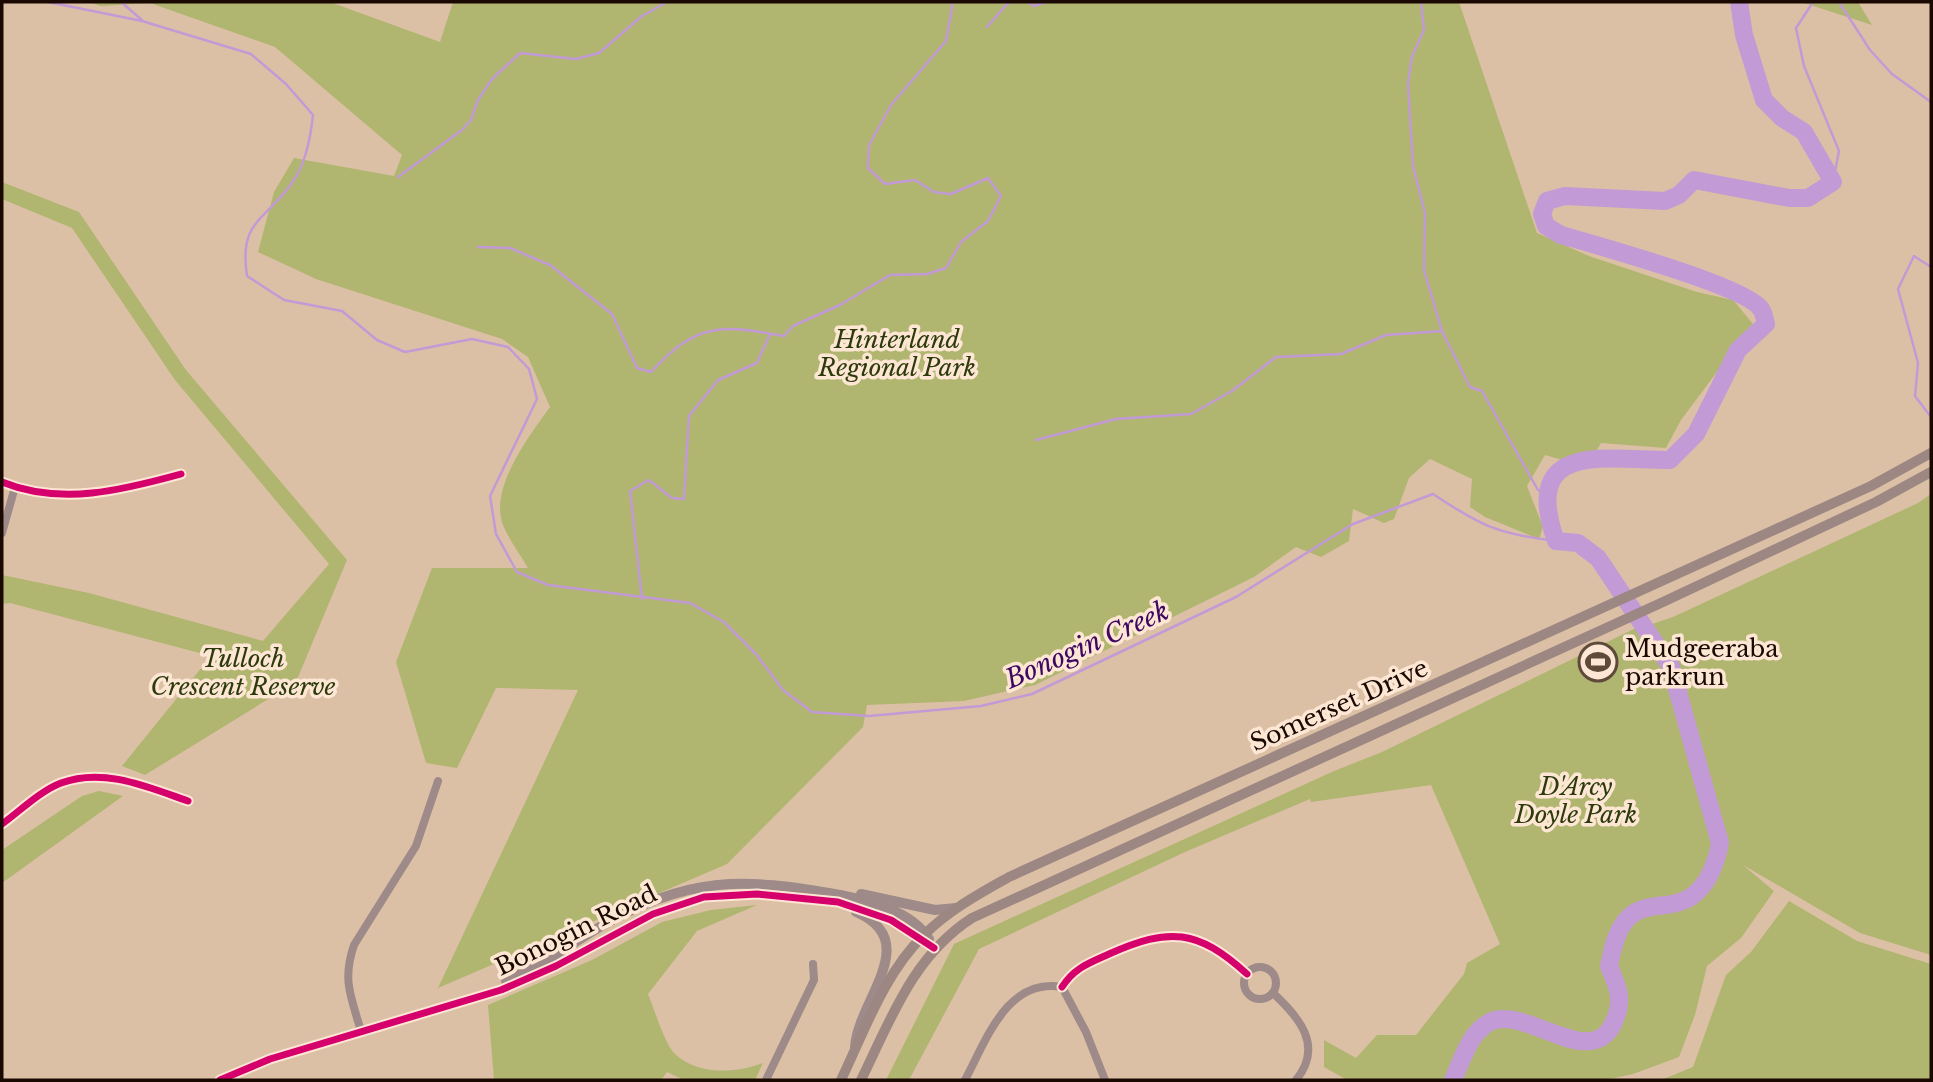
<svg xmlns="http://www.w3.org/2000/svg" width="1933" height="1082" viewBox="0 0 1933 1082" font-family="'Libre Baskerville',serif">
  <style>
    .green { fill: #b0b570 }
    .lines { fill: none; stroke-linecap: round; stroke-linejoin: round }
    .stream { stroke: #c29ad6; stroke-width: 2.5 }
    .river { stroke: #c29ad6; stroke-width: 18 }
    .minor { stroke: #9d8a89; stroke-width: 8 }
    .tertiary { stroke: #9d8a89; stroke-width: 10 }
    .secondary { stroke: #9d8783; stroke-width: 10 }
    .cycleway-casing { stroke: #fde7d4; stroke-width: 11 }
    .cycleway { stroke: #d6006c; stroke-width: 7 }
    .labels { text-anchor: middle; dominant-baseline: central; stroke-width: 7; stroke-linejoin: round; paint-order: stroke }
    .park-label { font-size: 24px; font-style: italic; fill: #2d3b0c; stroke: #fde7d4 }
    .poi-label { font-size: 24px; fill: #1a0900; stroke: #fde7d4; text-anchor: start }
    .street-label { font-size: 24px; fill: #1a0900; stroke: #fde7d4 }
    .water-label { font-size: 26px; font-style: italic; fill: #3c0861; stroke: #fde7d4 }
  </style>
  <rect width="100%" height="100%" fill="#dcc0a6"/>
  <!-- green -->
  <path class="green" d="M88,2H330L440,42L453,2H1459L1537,233L1589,256L1697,292L1733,300L1753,324L1681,420L1666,448L1601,443L1587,467L1545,455L1527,486L1543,527L1539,539L1485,517L1470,507L1472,479L1430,459L1409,478L1394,519L1384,523L1353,509L1349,541L1321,557L1296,547L1254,577L1035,685L964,701L867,705L863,727L727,864L438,988L578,690L496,688L457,768L426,763L396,662L432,568H528C520,554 509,540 503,525C489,488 529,436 550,407L528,357L502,339L316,279L258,252L274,192L294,158L394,176L402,155L275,47L150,3L101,6Z
    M1801,2H1858L1872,25Z
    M2,182L79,212L186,370L347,560L296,682L145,775L122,766L211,656L10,603L2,604V575L89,593L263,641L329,564L175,380L72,228L2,199Z
    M1931,494V955L1860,933L1743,865L1774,891L1741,938L1707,966L1695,1015L1679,1057L1633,1074L1605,1080H1347L1324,1067V1040L1356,1058L1377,1035H1416L1464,974L1467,963L1500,944L1431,785L1311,802L1310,799L1185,852L979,949L909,1080H886L954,944L1334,771L1382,752L1644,624L1646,626L1673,617L1918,503Z
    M99,791L123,796L2,883V850L82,796Z
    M1789,901L1857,941L1931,964V1080H1661L1693,1067L1726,975L1751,952Z
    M757,905L697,931L648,994C654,1008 665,1045 675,1054C699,1076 736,1073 763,1063L755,1080H684L667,1072L661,1080H494L488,1005L592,960L662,922L711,910Z"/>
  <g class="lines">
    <!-- stream -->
    <path class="stream" d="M48,2L142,21L251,54L286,84L313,115C310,141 305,167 289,187C262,222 239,223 247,276L284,300L342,311L377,340L405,352L472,339L508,347L529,369L537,399L490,496L496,534L517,572L548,585L690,603L724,622L756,654L783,690L812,712L869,716L981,706L1032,694L1236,597L1353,524L1433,494C1481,526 1498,534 1556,541
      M121,2L142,20
      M1027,2L1034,6L1046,2
      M1421,2L1424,30L1412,56L1408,83L1413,166L1425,213L1424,270L1442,331L1470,387L1482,391L1538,490L1548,493
      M1813,2L1796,28L1804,66L1839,151L1833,182
      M1839,2L1870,50L1892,74L1931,102
      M987,27L1008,3L1014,2
      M398,177L462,130L471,120L478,100L492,79L520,53L576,59L599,53L642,16L667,2
      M478,247L510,248L550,265L612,314L637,368L651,372C698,321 722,325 784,336L793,326L840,305L890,275L927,274L946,268L961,242L988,221L1001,196L988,178L951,194L934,192L915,180L885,184L868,168L869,145L891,105L946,41L953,2
      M1931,267L1914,256L1898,289L1918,363L1915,396L1931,417
      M1036,440L1116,419L1191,414L1232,391L1276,357L1341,354L1386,335L1442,331
      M642,599L630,491L649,480L672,498L684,499L689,416L718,380L757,363L770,334"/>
    <!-- river -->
    <path class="river" d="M1453,1080C1462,1060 1471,1027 1495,1020C1530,1010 1592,1071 1614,1022C1624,1000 1618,987 1609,966C1613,948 1616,929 1630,916C1645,903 1666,908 1683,901C1706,891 1716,865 1720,843L1671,667L1598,558L1578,543L1556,541C1520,440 1606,460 1670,460L1696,434L1738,350L1766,324C1765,320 1764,313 1761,309C1746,286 1595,245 1561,235L1546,226L1542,214L1547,201L1565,196L1665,201L1679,195L1694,180L1789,198H1808L1833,182L1804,132L1782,118L1764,100L1744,35L1739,2"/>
    <!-- minor -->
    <path class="minor" d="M2,482C61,506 123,490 181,474
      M2,533L15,487
      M2,824C20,811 40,791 61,783C103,767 148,787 188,801
      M1244 983a16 16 0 1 1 32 0a16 16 0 1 1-32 0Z
      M1062,987C1074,968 1089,963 1109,954C1170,927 1197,929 1247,974
      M1062,987L1086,1032L1105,1080
      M1273,993C1299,1017 1324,1046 1296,1080
      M361,1031C351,997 342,980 354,945L416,846L438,781
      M766,1080L814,980L813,964
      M965,1080C986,1041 1007,977 1062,987"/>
    <!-- tertiary -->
    <path class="tertiary" d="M861,894L935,910L956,908
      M506,981C539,967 568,946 598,928C686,876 743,877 840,895C870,901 912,911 929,939
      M855,1047C858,1000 924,941 856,912
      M220,1080L270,1059L501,990L556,966L653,914L704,897L757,894L838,902L891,920L934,948"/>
    <!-- secondary -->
    <path class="secondary" d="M841,1080C864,1032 885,972 924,935C949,910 979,894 1009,877L1871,486L1931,453
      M861,1080C891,1019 913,956 972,918L1663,602L1876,502L1931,472"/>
    <defs>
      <path id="cycleway" d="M2,482C61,506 123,490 181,474
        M2,824C20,811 40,791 61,783C103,767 148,787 188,801
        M1062,987C1074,968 1089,963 1109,954C1170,927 1197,929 1247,974
        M220,1080L270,1059L501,990L556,966L653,914L704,897L757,894L838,902L891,920L934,948"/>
    </defs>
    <!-- cycleway casing -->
    <use href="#cycleway" class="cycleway-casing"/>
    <!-- cycleway -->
    <use href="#cycleway" class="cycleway"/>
  </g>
  <!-- icons -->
  <defs>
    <symbol id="stadium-ring" viewBox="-11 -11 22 22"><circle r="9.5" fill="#fde7d4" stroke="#5e493a" stroke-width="1.5"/><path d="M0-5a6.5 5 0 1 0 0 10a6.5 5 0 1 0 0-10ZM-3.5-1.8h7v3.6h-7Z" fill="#5e493a"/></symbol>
  </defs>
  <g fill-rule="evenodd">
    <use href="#stadium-ring" x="1576" y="640" width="44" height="44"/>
  </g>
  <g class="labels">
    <!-- park labels -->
    <g class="park-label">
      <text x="897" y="339">Hinterland<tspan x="897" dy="28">Regional Park</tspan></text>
      <text x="243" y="658">Tulloch<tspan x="243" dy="28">Crescent Reserve</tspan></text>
      <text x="1576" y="786">D'Arcy<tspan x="1576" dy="28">Doyle Park</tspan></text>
    </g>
    <!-- poi labels -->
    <g class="poi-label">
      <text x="1625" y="648">Mudgeeraba<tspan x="1625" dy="28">parkrun</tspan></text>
    </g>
    <!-- street labels -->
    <g class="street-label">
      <text transform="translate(1339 705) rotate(-24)">Somerset Drive</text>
      <text transform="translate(576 930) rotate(-26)">Bonogin Road</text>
    </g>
    <!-- water labels -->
    <g class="water-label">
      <text transform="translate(1087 645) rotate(-24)">Bonogin Creek</text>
    </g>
  </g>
  <!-- border -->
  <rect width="1933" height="1082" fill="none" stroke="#1a0900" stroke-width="7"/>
</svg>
